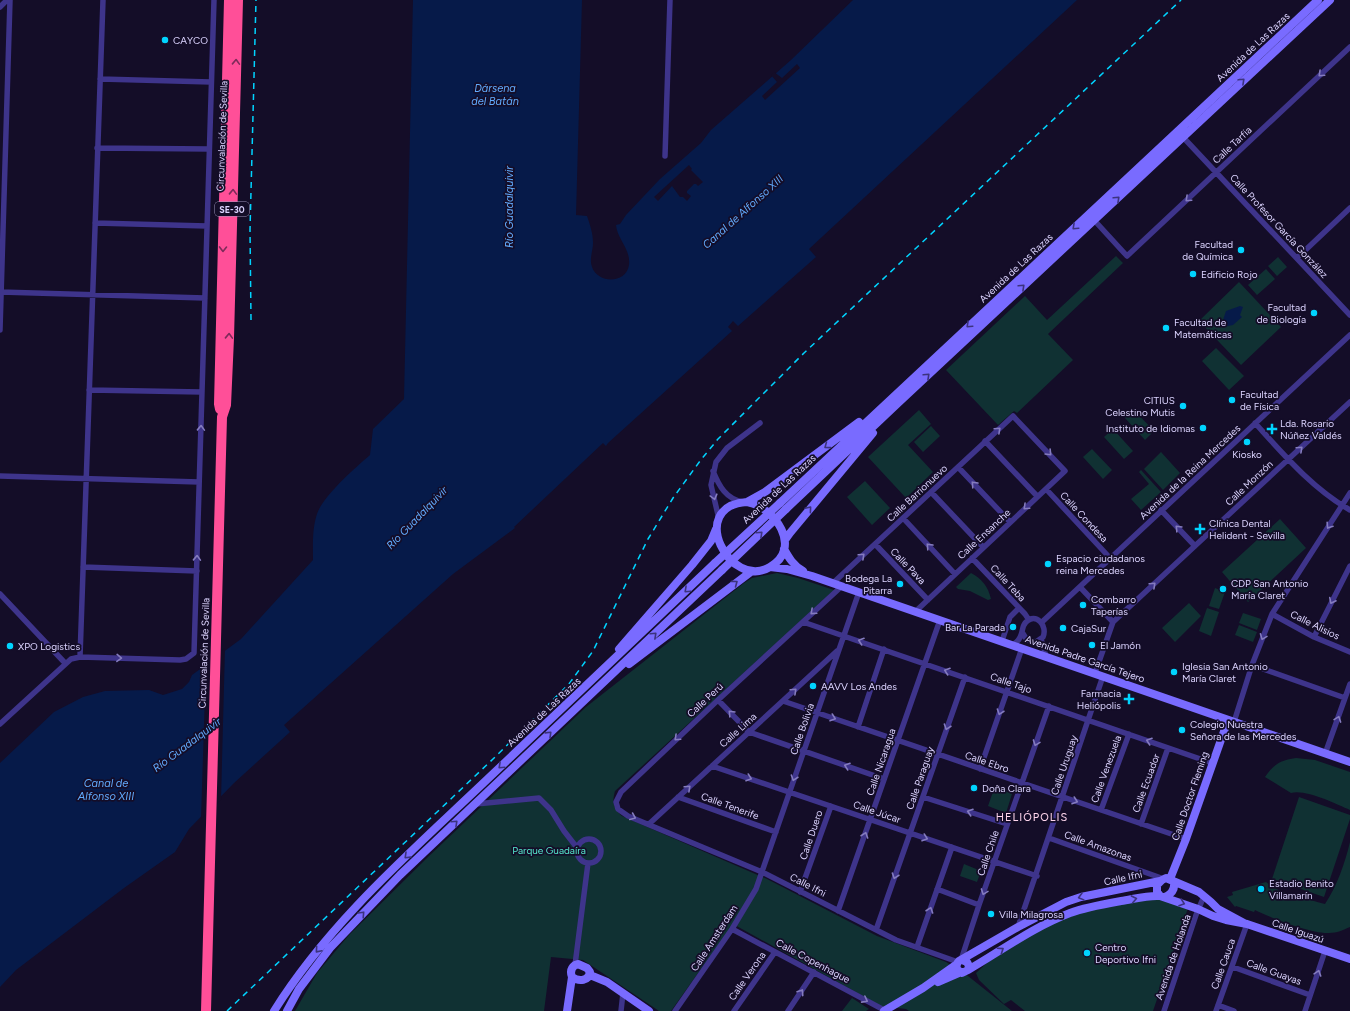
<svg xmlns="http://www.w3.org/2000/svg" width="1350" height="1011" viewBox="0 0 1350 1011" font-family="Figtree,sans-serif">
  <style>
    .green { fill: #103133 }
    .water { fill: #061a49 }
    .pier { fill: #140d28 }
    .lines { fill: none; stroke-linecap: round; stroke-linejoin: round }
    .street { stroke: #3e348b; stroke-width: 5.5 }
    .secondary { stroke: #796bff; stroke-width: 8 }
    .highway { stroke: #ff4f98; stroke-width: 10 }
    .rail { stroke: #00d4ff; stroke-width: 1.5; stroke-dasharray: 6 5; stroke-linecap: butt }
    .secondary-bridge { stroke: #796bff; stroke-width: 8 }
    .oneway { stroke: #7e2b5a }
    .oneway2 { stroke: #857cbf }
    .oneway3 { stroke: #3c337e }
    .poi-dot { fill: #00d4ff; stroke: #140d28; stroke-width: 1.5 }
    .labels { text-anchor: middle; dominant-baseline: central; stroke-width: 3.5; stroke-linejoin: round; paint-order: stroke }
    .shield { fill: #140d28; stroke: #a098be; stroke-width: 1 }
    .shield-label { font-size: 9px; font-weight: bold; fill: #dcd4ff }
    .poi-label { font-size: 10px; fill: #dcd4ff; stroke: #140d28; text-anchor: start }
    .street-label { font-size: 10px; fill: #dcd4ff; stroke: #140d28 }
    .park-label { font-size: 10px; fill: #56eacf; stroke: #140d28 }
    .water-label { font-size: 11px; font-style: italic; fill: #62acff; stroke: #140d28 }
    .neighbourhood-label { font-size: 11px; letter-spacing: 1px; fill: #ffd6ed; stroke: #140d28 }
  </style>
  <rect width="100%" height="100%" fill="#140d28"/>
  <!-- green -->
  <path class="green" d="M1116,256L1123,263L1048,334L1073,360L1017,413L1014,411L998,425L946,370L1025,296L1047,320Z
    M1278,257L1287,267L1277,276L1268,266Z
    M1266,269L1275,279L1257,295L1248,285Z
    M1239,282L1281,327L1241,365L1199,321Z
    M1216,348L1244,376L1229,390L1202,361Z
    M1133,409L1154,431L1145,440L1125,418Z
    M919,410L931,424L908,445L933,472L906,498L868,457Z
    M931,426L940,436L923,452L914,442Z
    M1113,429L1133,451L1124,459L1104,437Z
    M1092,449L1112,470L1103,479L1083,457Z
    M1161,452L1180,473L1163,490L1144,469Z
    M1141,470L1161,492L1141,510L1131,499L1149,484L1139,472Z
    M865,481L890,508L872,525L847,497Z
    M1280,519L1306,548L1248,602L1222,572Z
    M777,573L798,578L834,590L615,791C612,802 613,808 622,816L767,879L877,936L946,962L968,976L1012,1011H909L906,1009L881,1006L733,924L671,1011H659L583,960L551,957L544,1011H295L317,973L349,935L429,856L586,707L744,583L752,578Z
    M971,573C982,579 988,586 991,599L988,600L970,591L958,589L956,587Z
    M1215,588L1225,592L1219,609L1209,606Z
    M1189,603L1201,616L1175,642L1162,628Z
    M1207,608L1219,612L1211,636L1199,631Z
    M1243,613L1261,619L1257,630L1239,623Z
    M1239,625L1257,632L1253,642L1235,635Z
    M1296,758L1315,760L1350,772V810C1336,804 1306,789 1291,793L1265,777C1274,764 1281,760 1296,758Z
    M995,786L1012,794L1006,813L988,806Z
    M1299,797L1350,815V819L1324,897L1272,879Z
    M1350,842V927C1343,930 1337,933 1329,933C1311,934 1271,918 1255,910L1254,912L1236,906L1235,907L1227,897L1233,895L1232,892L1266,882C1279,894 1309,899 1325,904C1337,886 1345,863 1350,842Z
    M964,864L981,871L977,882L960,876Z
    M1153,898L1188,908L1153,1011H1025L1011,1000L1004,1004L979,980L976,973L990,960L1017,942L1072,914Z
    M852,998L869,1009L866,1011H842Z"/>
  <!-- water -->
  <path class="water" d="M413,0H582L576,215L587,216C590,225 593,233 593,243C593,251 589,259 592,267C598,284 626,284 629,265C631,249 617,239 616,225L620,224L626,215L660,179L701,143L711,130L791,60L853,0H1077L809,249L816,257L738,326L733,321L728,327L732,331L608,443L606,446L603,443L514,527L515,528L453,574L284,725L290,732L234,783L189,829L175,852L124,888L16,970L0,987V763L54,712L83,697L105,691L149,690L163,695L182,689L189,682L192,675L241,639L313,560C313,545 312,529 317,514C323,496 355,468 370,455L373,429L404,399Z
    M1240,306L1243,307L1240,315L1242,317L1233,325L1223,327V320L1226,311Z"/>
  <!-- pier -->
  <path class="pier" d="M797,64L800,68L765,100L762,96L777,82L771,75L774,72L782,78Z
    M689,165L692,169L691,170L703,182L698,186L696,184H694L687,191V193L691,196L687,201L683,197H680L672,186L658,201L654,197Z
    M225,648L221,800L201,819L206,662Z"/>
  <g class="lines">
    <!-- street -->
    <path class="street" d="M0,7L7,0
      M100,79L211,82
      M1181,135L1350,315
      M97,148L209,149
      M665,156L670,0
      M1094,220L1127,256L1350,47
      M95,223L207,226
      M1297,258L1350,208
      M0,292L205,298
      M0,330L10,0
      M89,390L202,392
      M1255,423C1284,455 1312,488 1350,510
      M985,441L1037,496
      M958,467L1010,522
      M713,471C719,486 726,499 743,502
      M0,476L199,482
      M1046,489L1110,558
      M931,492L983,547
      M1161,510L1195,546
      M903,518L955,574
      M718,520V515L711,485L716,462L727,448L760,423
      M875,544L928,600
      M972,558L1025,614L1029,620
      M83,567L197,571
      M833,583L1013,416L1065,471L916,611
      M842,586L718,700L621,792L616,802L618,809L628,816L762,872L896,940L958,962
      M1080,587L1113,622
      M0,594L65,663
      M1272,614L1314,637L1350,652
      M803,622L1212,763
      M1042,622L1350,335
      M1314,637L1350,566
      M1041,639L1046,656
      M1002,641L1010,617L1019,608
      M1013,645C1017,642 1020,639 1021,635C1023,630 1022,626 1026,622C1036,612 1048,626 1043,637L1036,642L1027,640L1022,632
      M80,657L103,0
      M1252,665L1345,698
      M1095,673L1113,622L1350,402
      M718,700L749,732L884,779
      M783,701L1186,839
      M1234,722L1252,665L1272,614L1350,493
      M0,724L71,659L80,657L180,660L186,659L194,653L214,0
      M858,727L884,649
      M1325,754L1350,684
      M712,766L1037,876
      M980,769L1022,648
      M678,797L776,832
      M923,797L1007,824
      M476,804L539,798L551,810L564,831L578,849
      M1101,810L1129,734
      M649,824L837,651
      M1141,824L1168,748
      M1049,838L1164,879
      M577 851a12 12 0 1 1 24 0a12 12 0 1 1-24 0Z
      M937,889L979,905
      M800,892L831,806
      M838,911L940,620
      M1018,927L1103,676
      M732,929L884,1010
      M876,930L965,677
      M917,947L952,847
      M961,960L979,905L1049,706
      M575,965L588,863
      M1233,967L1310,995
      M1218,1005L1234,1011
      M621,1011L623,993
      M675,1011L732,929L756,889L859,592
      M734,1011L775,952
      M788,1011L814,972
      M1164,1011L1196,915L1204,896
      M1216,1011L1247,924
      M1305,1011L1325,951"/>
    <!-- secondary -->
    <path class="secondary" d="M747,502C775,507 803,548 770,567C730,591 686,506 747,502Z
      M747,502L765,492L859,422
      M780,503L1318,0
      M786,509L898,403L1330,0
      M785,540L790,533L873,433
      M784,549C789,558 793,565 803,571
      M770,567L787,569L812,576L1350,762
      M619,649L692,565L711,541L716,529
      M629,664L752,571
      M1170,879L1186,839L1228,720
      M1165,897C1172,894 1175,889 1174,882
      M1244,923L1218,909L1211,902L1199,892L1166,878L1162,880L1157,885V892L1160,896L1198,909L1213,916L1226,920L1247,924L1350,959
      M962,960L967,962L969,966L968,970L962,973C956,971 955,965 959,961L1018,927L1066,902L1081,897L1160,881
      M578,964L587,968L590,972C589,981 579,982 572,977C570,972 571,968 575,965Z
      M968,970C1001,951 1033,927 1070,913C1086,907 1104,904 1121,901C1134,899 1148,895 1160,896
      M590,975L607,982L649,1011
      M938,982L961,972
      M274,1011C327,926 404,858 476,790C556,714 636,639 715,563
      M287,1011L299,989L330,948L400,875L722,570
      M567,1011L572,977
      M884,1011L923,988L957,964"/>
    <!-- highway -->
    <path class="highway" d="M220,409L219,404L229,0
      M206,1011L222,417L226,405L229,338L238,0"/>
    <!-- rail -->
    <path class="rail" d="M251,320L250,230L256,0
      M227,1011L493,759L569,684L593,651L648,539L673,498L700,461L718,439L804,353L1181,0"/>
    <!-- secondary-bridge -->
    <path class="secondary-bridge" d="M715,563L780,503
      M722,570L786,509"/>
  </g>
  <!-- one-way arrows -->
  <defs><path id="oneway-chevron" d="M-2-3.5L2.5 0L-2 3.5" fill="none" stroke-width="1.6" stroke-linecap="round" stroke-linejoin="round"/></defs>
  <g class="oneway">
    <use href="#oneway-chevron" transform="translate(236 62) rotate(-88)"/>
    <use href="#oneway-chevron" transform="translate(233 192) rotate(-88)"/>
    <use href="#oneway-chevron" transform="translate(223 249) rotate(91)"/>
    <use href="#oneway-chevron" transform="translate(229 336) rotate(-88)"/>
  </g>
  <g class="oneway2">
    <use href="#oneway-chevron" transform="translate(1321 74) rotate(137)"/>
    <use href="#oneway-chevron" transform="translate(1188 199) rotate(137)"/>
    <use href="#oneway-chevron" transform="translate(201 428) rotate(-88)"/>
    <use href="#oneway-chevron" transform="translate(998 430) rotate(-43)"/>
    <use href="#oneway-chevron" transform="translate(1300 449) rotate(-43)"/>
    <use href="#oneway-chevron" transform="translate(1049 453) rotate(46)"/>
    <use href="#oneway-chevron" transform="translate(974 484) rotate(-133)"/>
    <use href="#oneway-chevron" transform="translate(714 497) rotate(75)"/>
    <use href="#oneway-chevron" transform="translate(1026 507) rotate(137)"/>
    <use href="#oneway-chevron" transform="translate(1329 526) rotate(123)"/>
    <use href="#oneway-chevron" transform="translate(1178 528) rotate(-134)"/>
    <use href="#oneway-chevron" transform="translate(929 546) rotate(-133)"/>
    <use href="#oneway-chevron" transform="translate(862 556) rotate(-43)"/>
    <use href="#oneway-chevron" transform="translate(197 558) rotate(-88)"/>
    <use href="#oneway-chevron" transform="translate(1153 585) rotate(-43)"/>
    <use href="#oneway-chevron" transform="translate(1332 601) rotate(117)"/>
    <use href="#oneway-chevron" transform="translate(813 612) rotate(138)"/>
    <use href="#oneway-chevron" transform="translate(1263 637) rotate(111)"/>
    <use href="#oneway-chevron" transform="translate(861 641) rotate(-161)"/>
    <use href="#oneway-chevron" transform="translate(119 658) rotate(2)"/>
    <use href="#oneway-chevron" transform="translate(947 671) rotate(-161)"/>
    <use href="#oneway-chevron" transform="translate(794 691) rotate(-43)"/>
    <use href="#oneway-chevron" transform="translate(1000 712) rotate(109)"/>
    <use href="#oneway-chevron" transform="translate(731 713) rotate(-134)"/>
    <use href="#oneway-chevron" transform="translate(833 718) rotate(19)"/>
    <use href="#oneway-chevron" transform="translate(1338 719) rotate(-70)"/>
    <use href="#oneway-chevron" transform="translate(947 727) rotate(109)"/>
    <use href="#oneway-chevron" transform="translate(677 738) rotate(137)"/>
    <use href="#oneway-chevron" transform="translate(1149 741) rotate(-161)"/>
    <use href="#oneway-chevron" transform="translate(1036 743) rotate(110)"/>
    <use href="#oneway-chevron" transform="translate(847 766) rotate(-161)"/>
    <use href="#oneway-chevron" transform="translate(749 778) rotate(19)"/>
    <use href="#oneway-chevron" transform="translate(794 778) rotate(109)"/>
    <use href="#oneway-chevron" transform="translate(688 788) rotate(-43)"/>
    <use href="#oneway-chevron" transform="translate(1075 801) rotate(19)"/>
    <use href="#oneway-chevron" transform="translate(970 812) rotate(-162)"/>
    <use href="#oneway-chevron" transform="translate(633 817) rotate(23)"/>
    <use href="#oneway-chevron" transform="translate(865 835) rotate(-71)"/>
    <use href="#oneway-chevron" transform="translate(925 838) rotate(19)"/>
    <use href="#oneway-chevron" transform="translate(895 876) rotate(109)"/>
    <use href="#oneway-chevron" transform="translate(984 892) rotate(110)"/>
    <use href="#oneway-chevron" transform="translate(930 910) rotate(-71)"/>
    <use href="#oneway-chevron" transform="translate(1318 973) rotate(-72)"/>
    <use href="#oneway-chevron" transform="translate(801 992) rotate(-56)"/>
    <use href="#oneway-chevron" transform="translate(865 1000) rotate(28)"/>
  </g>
  <g class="oneway3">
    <use href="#oneway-chevron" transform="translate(1242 81) rotate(-43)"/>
    <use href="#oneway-chevron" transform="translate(1117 199) rotate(-43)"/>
    <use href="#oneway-chevron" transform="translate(1075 227) rotate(137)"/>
    <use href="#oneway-chevron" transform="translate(1022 287) rotate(-43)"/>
    <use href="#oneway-chevron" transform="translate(969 325) rotate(137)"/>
    <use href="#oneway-chevron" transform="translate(927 376) rotate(-43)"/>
    <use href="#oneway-chevron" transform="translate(827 446) rotate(143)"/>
    <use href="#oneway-chevron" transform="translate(809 509) rotate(-50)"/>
    <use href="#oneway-chevron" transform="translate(760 534) rotate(-43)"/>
    <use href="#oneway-chevron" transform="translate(735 583) rotate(-37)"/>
    <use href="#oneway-chevron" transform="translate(687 590) rotate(137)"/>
    <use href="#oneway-chevron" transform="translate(654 635) rotate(-43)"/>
    <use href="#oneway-chevron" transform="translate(549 734) rotate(-44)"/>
    <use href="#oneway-chevron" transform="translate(501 766) rotate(137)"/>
    <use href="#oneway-chevron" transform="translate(455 823) rotate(-43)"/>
    <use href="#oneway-chevron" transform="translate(407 856) rotate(136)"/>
    <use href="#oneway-chevron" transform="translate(1081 897) rotate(165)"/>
    <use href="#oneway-chevron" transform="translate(1134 899) rotate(-11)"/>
    <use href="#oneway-chevron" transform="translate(1182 903) rotate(19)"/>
    <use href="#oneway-chevron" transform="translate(362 914) rotate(-47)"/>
    <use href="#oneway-chevron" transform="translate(318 950) rotate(131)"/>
    <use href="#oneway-chevron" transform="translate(1001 950) rotate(-34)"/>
  </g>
  <!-- markers -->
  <g class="poi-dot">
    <circle cx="165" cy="40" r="4"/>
    <circle cx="1241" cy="250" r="4"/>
    <circle cx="1193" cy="274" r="4"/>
    <circle cx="1314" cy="313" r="4"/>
    <circle cx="1166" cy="328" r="4"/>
    <circle cx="1232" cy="400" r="4"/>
    <circle cx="1183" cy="406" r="4"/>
    <circle cx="1203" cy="428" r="4"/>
    <path d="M1270 423h4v4h4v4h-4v4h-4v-4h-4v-4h4z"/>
    <circle cx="1247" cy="442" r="4"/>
    <path d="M1198 523h4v4h4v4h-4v4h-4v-4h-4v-4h4z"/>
    <circle cx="1048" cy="564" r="4"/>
    <circle cx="900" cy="584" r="4"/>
    <circle cx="1223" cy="589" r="4"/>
    <circle cx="1083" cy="605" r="4"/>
    <circle cx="1013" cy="627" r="4"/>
    <circle cx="1063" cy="628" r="4"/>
    <circle cx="1092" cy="645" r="4"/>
    <circle cx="10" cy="646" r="4"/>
    <circle cx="1174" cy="672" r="4"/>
    <circle cx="813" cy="686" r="4"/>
    <path d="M1127 693h4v4h4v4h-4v4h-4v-4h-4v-4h4z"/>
    <circle cx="1182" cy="730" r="4"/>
    <circle cx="974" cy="788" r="4"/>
    <circle cx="1261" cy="889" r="4"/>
    <circle cx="991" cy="914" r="4"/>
    <circle cx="1087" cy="953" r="4"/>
  </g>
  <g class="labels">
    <!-- shield labels -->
    <rect class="shield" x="215" y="202" width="34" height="14" rx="3"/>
    <g class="shield-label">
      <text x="232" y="209">SE-30</text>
    </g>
    <!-- poi labels -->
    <g class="poi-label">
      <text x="173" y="40">CAYCO</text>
      <text x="1233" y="244" text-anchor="end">Facultad<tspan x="1233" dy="12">de Química</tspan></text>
      <text x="1201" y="274">Edificio Rojo</text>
      <text x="1306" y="307" text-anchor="end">Facultad<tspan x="1306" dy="12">de Biología</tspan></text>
      <text x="1174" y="322">Facultad de<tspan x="1174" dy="12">Matemáticas</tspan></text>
      <text x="1240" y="394">Facultad<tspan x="1240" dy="12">de Física</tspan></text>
      <text x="1175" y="400" text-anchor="end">CITIUS<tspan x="1175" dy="12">Celestino Mutis</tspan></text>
      <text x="1280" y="423">Lda. Rosario<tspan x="1280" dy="12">Núñez Valdés</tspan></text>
      <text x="1195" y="428" text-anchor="end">Instituto de Idiomas</text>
      <text x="1247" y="454" text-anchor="middle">Kiosko</text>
      <text x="1209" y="523">Clínica Dental<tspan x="1209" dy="12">Helident - Sevilla</tspan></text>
      <text x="1056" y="558">Espacio ciudadanos<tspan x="1056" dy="12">reina Mercedes</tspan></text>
      <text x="892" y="578" text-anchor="end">Bodega La<tspan x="892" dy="12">Pitarra</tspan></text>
      <text x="1231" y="583">CDP San Antonio<tspan x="1231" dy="12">María Claret</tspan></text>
      <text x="1091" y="599">Combarro<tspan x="1091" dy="12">Taperías</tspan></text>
      <text x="1005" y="627" text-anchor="end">Bar La Parada</text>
      <text x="1071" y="628">CajaSur</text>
      <text x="1100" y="645">El Jamón</text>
      <text x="18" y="646">XPO Logistics</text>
      <text x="1182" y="666">Iglesia San Antonio<tspan x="1182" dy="12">María Claret</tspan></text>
      <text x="821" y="686">AAVV Los Andes</text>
      <text x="1121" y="693" text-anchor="end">Farmacia<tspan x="1121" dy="12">Heliópolis</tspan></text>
      <text x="1190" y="724">Colegio Nuestra<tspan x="1190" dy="12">Señora de las Mercedes</tspan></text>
      <text x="982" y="788">Doña Clara</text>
      <text x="1269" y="883">Estadio Benito<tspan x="1269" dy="12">Villamarín</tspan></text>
      <text x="999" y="914">Villa Milagrosa</text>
      <text x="1095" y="947">Centro<tspan x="1095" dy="12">Deportivo Ifni</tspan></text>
    </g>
    <!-- street labels -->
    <g class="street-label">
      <text transform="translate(1253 47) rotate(-43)">Avenida de Las Razas</text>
      <text transform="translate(222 136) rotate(-88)">Circunvalación de Sevilla</text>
      <text transform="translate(1232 145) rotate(-43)">Calle Tarfia</text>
      <text transform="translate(1279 226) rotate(47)">Calle Profesor García González</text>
      <text transform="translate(1016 268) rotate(-43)">Avenida de Las Razas</text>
      <text transform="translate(1190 472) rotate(-43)">Avenida de la Reina Mercedes</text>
      <text transform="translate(1249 483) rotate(-43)">Calle Monzón</text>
      <text transform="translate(779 489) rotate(-43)">Avenida de Las Razas</text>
      <text transform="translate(917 493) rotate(-43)">Calle Barrionuevo</text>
      <text transform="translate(1084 517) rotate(47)">Calle Condesa</text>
      <text transform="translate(984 534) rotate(-43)">Calle Ensanche</text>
      <text transform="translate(908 566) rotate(46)">Calle Pava</text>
      <text transform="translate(1008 583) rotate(47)">Calle Teba</text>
      <text transform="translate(1315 625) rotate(26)">Calle Alisios</text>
      <text transform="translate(204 653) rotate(-88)">Circunvalación de Sevilla</text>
      <text transform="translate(1085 659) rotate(19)">Avenida Padre García Tejero</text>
      <text transform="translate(1011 683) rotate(19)">Calle Tajo</text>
      <text transform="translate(705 700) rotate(-43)">Calle Perú</text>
      <text transform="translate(544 712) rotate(-43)">Avenida de Las Razas</text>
      <text transform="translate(802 729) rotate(-71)">Calle Bolivia</text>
      <text transform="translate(738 730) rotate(-42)">Calle Lima</text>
      <text transform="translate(881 762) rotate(-71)">Calle Nicaragua</text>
      <text transform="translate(987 762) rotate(19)">Calle Ebro</text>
      <text transform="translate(1064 765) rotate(-71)">Calle Uruguay</text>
      <text transform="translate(1106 769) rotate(-70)">Calle Venezuela</text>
      <text transform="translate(920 778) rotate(-71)">Calle Paraguay</text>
      <text transform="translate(1146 783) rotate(-70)">Calle Ecuador</text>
      <text transform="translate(1190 796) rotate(-71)">Calle Doctor Fleming</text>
      <text transform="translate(730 806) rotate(20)">Calle Tenerife</text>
      <text transform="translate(877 812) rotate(19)">Calle Júcar</text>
      <text transform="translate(811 835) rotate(-71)">Calle Duero</text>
      <text transform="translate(1098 846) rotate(20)">Calle Amazonas</text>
      <text transform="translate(988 853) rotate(-71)">Calle Chile</text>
      <text transform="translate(1123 878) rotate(-12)">Calle Ifni</text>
      <text transform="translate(808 885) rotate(27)">Calle Ifni</text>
      <text transform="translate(1298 931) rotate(19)">Calle Iguazú</text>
      <text transform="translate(714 938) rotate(-57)">Calle Amsterdam</text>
      <text transform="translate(1173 957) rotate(-71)">Avenida de Holanda</text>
      <text transform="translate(813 961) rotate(28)">Calle Copenhague</text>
      <text transform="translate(1223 964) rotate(-70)">Calle Cauca</text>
      <text transform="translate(1274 972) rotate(20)">Calle Guayas</text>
      <text transform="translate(747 976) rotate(-55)">Calle Verona</text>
    </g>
    <!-- park labels -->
    <g class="park-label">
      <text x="549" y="850">Parque Guadaíra</text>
    </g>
    <!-- water labels -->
    <g class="water-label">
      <text x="495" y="88">Dársena<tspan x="495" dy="13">del Batán</tspan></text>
      <text transform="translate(509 207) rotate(-90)">Río Guadalquivir</text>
      <text transform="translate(743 212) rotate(-42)">Canal de Alfonso XIII</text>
      <text transform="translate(417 518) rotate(-46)">Río Guadalquivir</text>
      <text transform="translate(187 745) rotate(-37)">Río Guadalquivir</text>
      <text x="106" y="783">Canal de<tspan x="106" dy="13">Alfonso XIII</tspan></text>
    </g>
    <!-- neighbourhood labels -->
    <g class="neighbourhood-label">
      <text x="1032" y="817">HELIÓPOLIS</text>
    </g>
  </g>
</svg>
